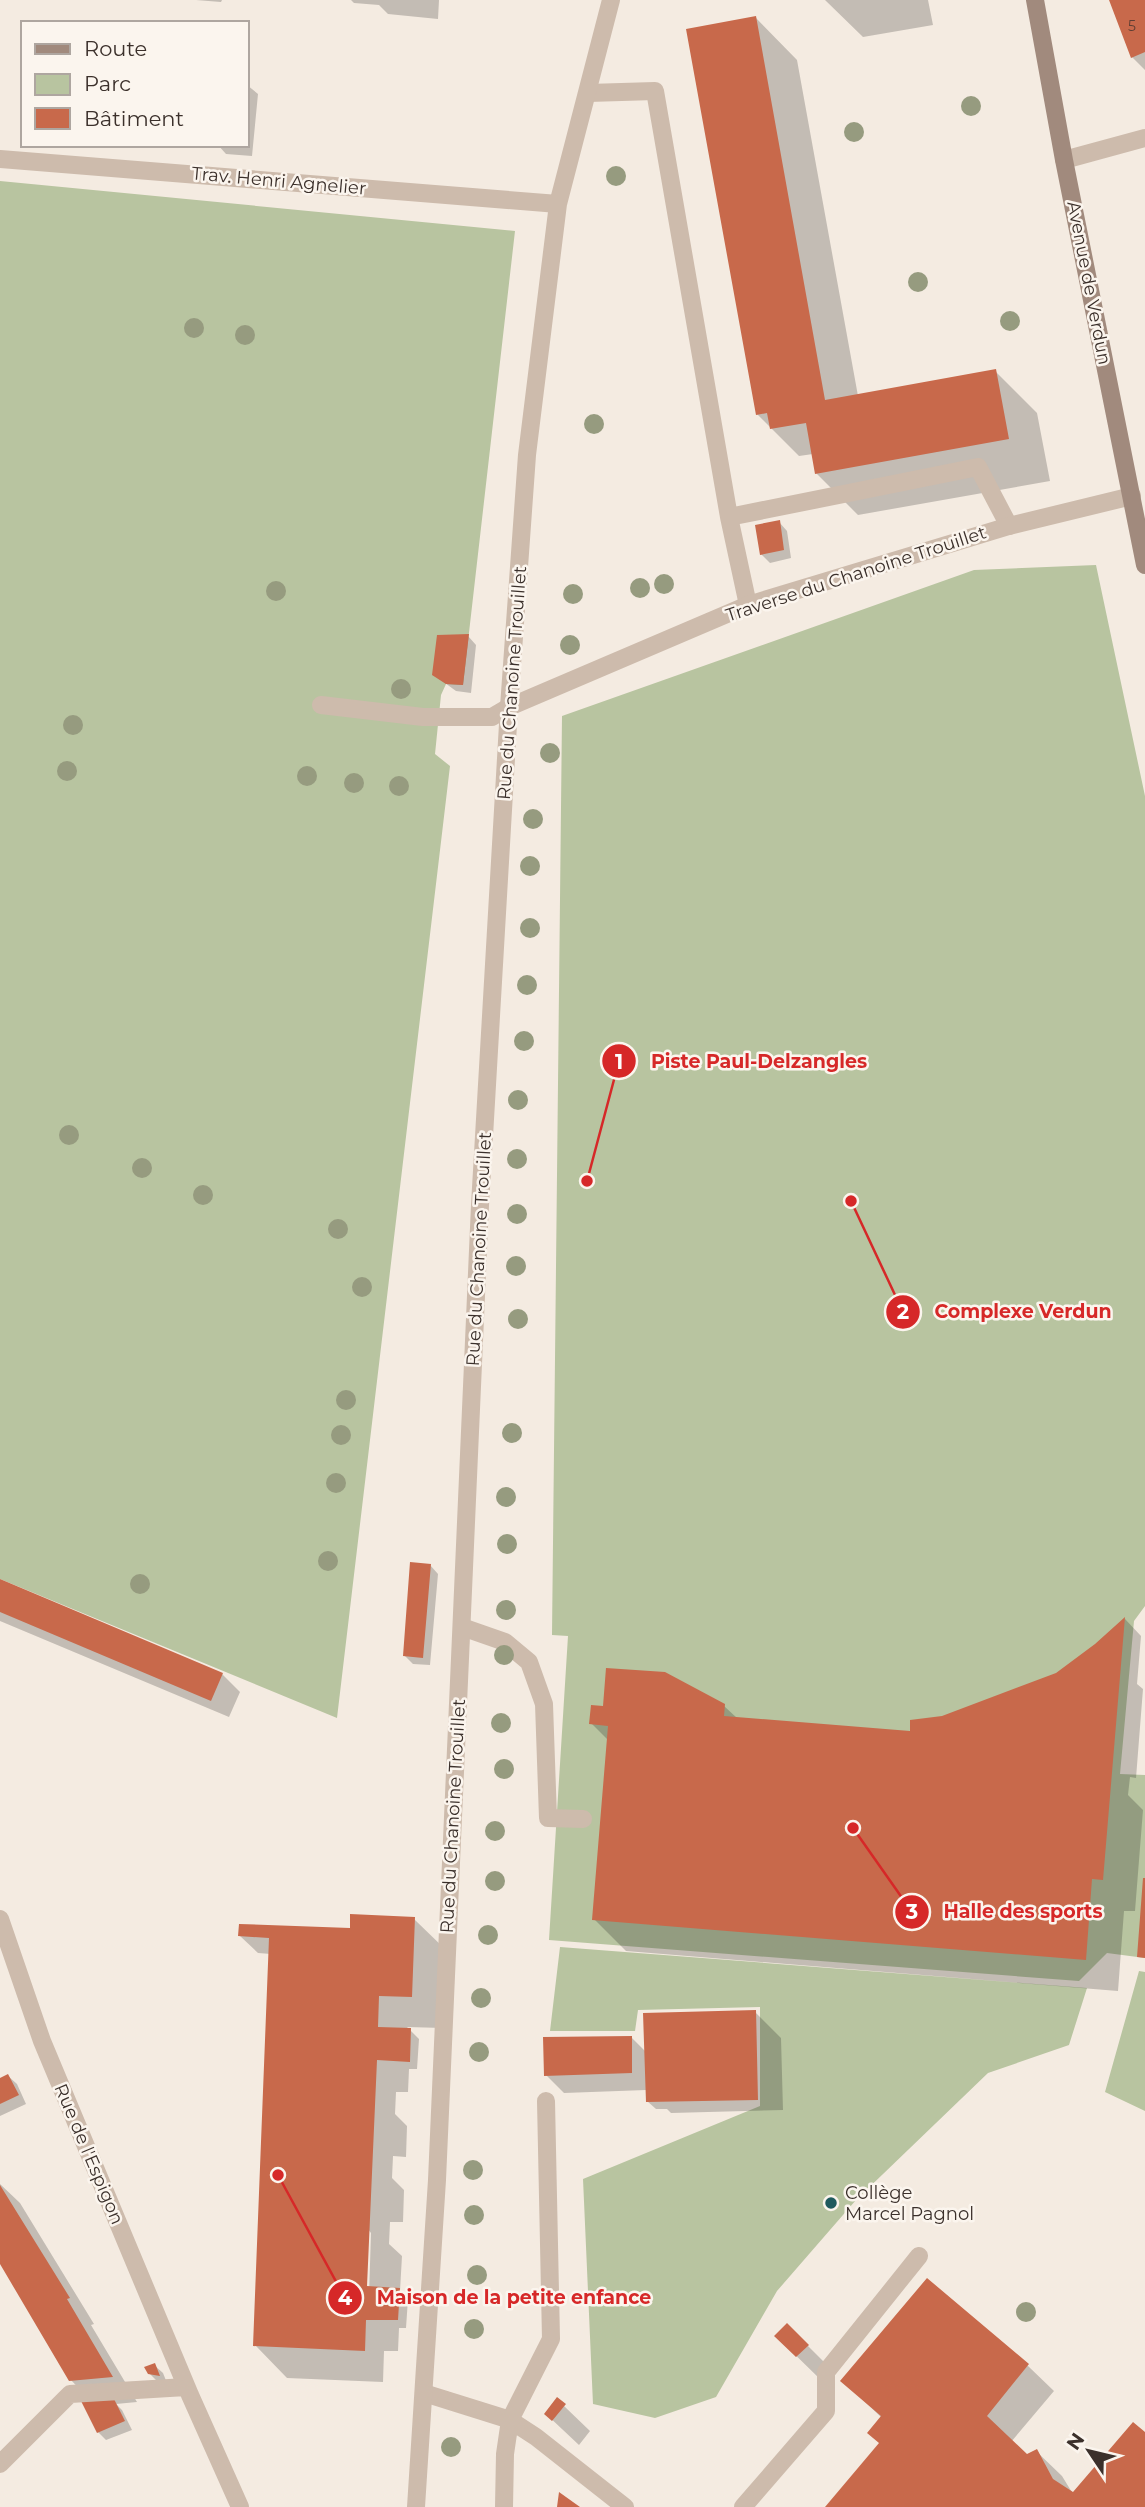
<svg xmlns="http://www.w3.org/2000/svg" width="1145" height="2507" viewBox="0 0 1145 2507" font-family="Montserrat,sans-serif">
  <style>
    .green { fill: #b8c4a0 }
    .shadow { fill: #0003; fill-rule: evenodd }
    .building { fill: #c8694b }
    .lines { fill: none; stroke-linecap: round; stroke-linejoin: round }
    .service { stroke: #cdbbac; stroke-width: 18 }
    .minor { stroke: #cdbbac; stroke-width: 18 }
    .secondary { stroke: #a18a7d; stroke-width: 18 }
    .tree { fill: #969b7f }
    .poi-dot { fill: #1f5a5e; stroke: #fbf5ee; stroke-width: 2.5 }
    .labels { text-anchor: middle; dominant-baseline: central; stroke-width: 5; stroke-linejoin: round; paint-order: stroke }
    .number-label { font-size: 14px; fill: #5e3e33 }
    .street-label { font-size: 18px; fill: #3b302b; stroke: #fbf5ee }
    .poi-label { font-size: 18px; fill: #3b302b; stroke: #fbf5ee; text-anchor: start }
    .leader { fill: none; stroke: #d62828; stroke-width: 2.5 }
    .callout-dot { fill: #d62828; stroke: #fbf5ee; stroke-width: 2.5 }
    .mark-label { font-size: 21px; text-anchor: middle; font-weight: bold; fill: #fff }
    .callout-label { font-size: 19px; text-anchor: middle; font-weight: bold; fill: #d62828; stroke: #fbf5ee; stroke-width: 5; stroke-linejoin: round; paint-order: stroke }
  </style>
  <rect width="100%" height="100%" fill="#f4ebe1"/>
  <!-- green -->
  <path class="green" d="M0,181L515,231L463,685L446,684L441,695L435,754L450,766L337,1718L0,1579Z
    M1096,565L1145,796V1606L1134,1621L1120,1774L1145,1775V1958L1107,1953L1079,1981L549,1940L568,1636L552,1635L562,716L974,570Z
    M560,1947L1087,1988L1069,2045L988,2073L856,2200L777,2291L716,2397L655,2418L593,2404L583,2179L760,2106V2007L638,2010L635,2031H550Z
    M1139,1971L1145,1972V2111L1105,2092Z"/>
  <!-- shadow -->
  <path class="shadow" d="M196,0H222L221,2Z
    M351,0H439L438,19L388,14L379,5L354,3Z
    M825,0H928L933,25L863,37Z
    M1145,0V70L1132,57Z
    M755,17L797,60L858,396L995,371L1037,413L1050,481L858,515L816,473L813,454L799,456L757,414Z
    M247,85L258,94L252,156L226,154L218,145H247Z
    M779,522L787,531L791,558L770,563L761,554Z
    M468,636L476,645L471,693L456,691L434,675Z
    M430,1565L438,1574L430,1665L413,1664L404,1655Z
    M0,1581L222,1674L240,1692L229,1717L0,1621Z
    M1125,1619L1141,1636L1137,1684L1143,1689L1136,1778L1130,1777L1128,1795L1143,1810L1135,1911H1124L1118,1991L626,1951L594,1919L608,1740L591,1723L724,1706L737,1718L911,1733L943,1717L1057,1675L1096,1646Z
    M414,1919L447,1951L443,2028L407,2027L419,2039L417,2069H409L408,2092H396L395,2114L407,2126L406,2157L393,2156L392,2178L404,2190L403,2222H390L389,2244L402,2256L400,2291L408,2299L406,2328H399L398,2351H384L383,2382L287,2378L255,2345L271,1954L258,1953L240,1936L355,1930ZM368,2229L371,2233L369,2295H365Z
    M755,2012L781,2038L783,2110L671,2113L667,2109H656L647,2101L646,2090L564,2093L546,2075L631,2037L645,2051Z
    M8,2076L17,2084L26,2104L0,2116V2080Z
    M0,2184L20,2203L94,2324L91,2325L137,2402L116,2404L122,2410L132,2430L106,2440L98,2432L91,2401L70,2379L0,2262Z
    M928,2281L1028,2366L1054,2391L1011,2442L1027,2457L1036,2451L1062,2476L1073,2494L1145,2435V2507H828L881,2444L882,2418L843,2381Z
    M787,2325L833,2371L822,2381L776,2336Z
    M154,2365L163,2373L167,2383L158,2382L149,2373Z
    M564,2406L590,2431L579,2445L546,2414Z"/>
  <!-- building -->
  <path class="building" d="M1109,0H1145V52L1131,58Z
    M756,16L825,400L996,369L1009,439L815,474L806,423L770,429L767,413L756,415L686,29Z
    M780,520L784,550L760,555L755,525Z
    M469,634L463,685L446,684L432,675L437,635Z
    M410,1562L431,1564L423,1658L403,1656Z
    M0,1579L223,1673L211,1701L0,1612Z
    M1125,1617L1103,1880L1092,1879L1086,1960L592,1920L608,1726L589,1724L591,1705L603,1706L606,1668L665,1672L725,1704L724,1716L910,1731V1720L942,1716L1056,1673L1095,1644Z
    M1143,1878H1145V1958L1137,1957Z
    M350,1914L415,1917L412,1997L379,1996L378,2027L411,2028L410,2062L377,2060L367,2286L400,2288L398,2320H366L365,2351L253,2346L269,1938L238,1936L239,1924L350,1928Z
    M756,2010L758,2100L646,2102L643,2013Z
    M632,2036V2073L544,2076L543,2037Z
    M8,2074L19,2095L0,2104V2078Z
    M0,2185L70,2298L67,2299L113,2377L69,2381L0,2264Z
    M927,2278L1029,2364L987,2416L1027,2454L1037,2449L1053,2479L1073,2492L1133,2422L1145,2432V2507H825L879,2443L867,2433L881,2416L840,2381Z
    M787,2323L809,2345L796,2357L774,2336Z
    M155,2363L160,2376L148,2374L144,2367Z
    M557,2397L566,2404L552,2421L544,2414Z
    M80,2399H114L125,2421L97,2433Z
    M559,2492L580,2507H557Z"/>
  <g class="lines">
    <!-- service -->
    <path class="service" d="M588,93L655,91L729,517L748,605
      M729,517L978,467L1009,526
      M321,705L423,717H492L509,707
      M462,1627L505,1642L529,1662L544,1704L548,1818L583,1819
      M424,2393L510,2420L536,2437L625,2507
      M504,2507L505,2454L510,2420L551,2339L546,2101
      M743,2507L826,2411V2372L919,2256"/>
    <!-- minor -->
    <path class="minor" d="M0,159L558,204
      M1064,160L1145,138
      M509,707L748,605L1009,526L1132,496
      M0,1919L42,2041L190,2395L240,2507
      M0,2464L70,2394L186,2387
      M416,2507L437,2180L480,1205L509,707L527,455L558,204L611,0"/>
    <!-- secondary -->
    <path class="secondary" d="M1035,0L1064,160L1145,565"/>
  </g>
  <!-- trees -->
  <g class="tree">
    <circle cx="971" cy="106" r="10"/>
    <circle cx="854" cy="132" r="10"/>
    <circle cx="616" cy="176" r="10"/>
    <circle cx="918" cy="282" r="10"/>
    <circle cx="1010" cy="321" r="10"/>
    <circle cx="194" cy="328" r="10"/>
    <circle cx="245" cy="335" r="10"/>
    <circle cx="594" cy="424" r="10"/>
    <circle cx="664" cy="584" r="10"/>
    <circle cx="640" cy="588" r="10"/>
    <circle cx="276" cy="591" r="10"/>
    <circle cx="573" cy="594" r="10"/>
    <circle cx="570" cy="645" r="10"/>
    <circle cx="401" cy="689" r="10"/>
    <circle cx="73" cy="725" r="10"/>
    <circle cx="550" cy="753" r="10"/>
    <circle cx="67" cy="771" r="10"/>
    <circle cx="307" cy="776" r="10"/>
    <circle cx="354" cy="783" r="10"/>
    <circle cx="399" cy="786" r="10"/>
    <circle cx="533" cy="819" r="10"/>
    <circle cx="530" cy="866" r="10"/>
    <circle cx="530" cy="928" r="10"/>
    <circle cx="527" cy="985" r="10"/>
    <circle cx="524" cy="1041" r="10"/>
    <circle cx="518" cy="1100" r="10"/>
    <circle cx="69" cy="1135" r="10"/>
    <circle cx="517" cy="1159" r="10"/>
    <circle cx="142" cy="1168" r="10"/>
    <circle cx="203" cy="1195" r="10"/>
    <circle cx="517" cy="1214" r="10"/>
    <circle cx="338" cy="1229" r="10"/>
    <circle cx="516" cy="1266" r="10"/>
    <circle cx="362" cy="1287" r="10"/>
    <circle cx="518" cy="1319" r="10"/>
    <circle cx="346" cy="1400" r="10"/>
    <circle cx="512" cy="1433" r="10"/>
    <circle cx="341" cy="1435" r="10"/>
    <circle cx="336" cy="1483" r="10"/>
    <circle cx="506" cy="1497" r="10"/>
    <circle cx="507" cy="1544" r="10"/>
    <circle cx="328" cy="1561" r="10"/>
    <circle cx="140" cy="1584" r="10"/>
    <circle cx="506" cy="1610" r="10"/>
    <circle cx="504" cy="1655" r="10"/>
    <circle cx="501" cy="1723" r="10"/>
    <circle cx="504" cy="1769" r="10"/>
    <circle cx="495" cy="1831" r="10"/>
    <circle cx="495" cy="1881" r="10"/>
    <circle cx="488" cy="1935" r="10"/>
    <circle cx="481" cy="1998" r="10"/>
    <circle cx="479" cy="2052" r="10"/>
    <circle cx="473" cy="2170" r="10"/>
    <circle cx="474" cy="2215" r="10"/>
    <circle cx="477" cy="2275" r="10"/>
    <circle cx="1026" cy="2312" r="10"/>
    <circle cx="474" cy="2329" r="10"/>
    <circle cx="451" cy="2447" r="10"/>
  </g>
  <!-- markers -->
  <circle class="poi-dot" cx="831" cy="2203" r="7"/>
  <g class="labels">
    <!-- number labels -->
    <g class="number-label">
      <text x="1132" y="26">5</text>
    </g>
    <!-- street labels -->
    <g class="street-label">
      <text transform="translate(279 181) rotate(5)">Trav. Henri Agnelier</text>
      <text transform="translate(1089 283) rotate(79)">Avenue de Verdun</text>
      <text transform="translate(856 574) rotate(-18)">Traverse du Chanoine Trouillet</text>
      <text transform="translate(512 683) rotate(-86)">Rue du Chanoine Trouillet</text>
      <text transform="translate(479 1249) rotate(-87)">Rue du Chanoine Trouillet</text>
      <text transform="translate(453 1816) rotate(-87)">Rue du Chanoine Trouillet</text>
      <text transform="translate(89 2154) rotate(67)">Rue de l'Espigon</text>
    </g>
    <!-- poi labels -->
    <g class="poi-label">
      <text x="845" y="2193">Collège<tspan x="845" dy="21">Marcel Pagnol</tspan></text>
    </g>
  </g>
  <!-- callouts -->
  <path class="leader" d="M587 1181L619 1061M851 1201L903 1312M853 1828L912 1912M278 2175L345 2298"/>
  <g class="callout-dot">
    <circle cx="587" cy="1181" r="7"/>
    <circle cx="851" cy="1201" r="7"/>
    <circle cx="853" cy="1828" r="7"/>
    <circle cx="278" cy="2175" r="7"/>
    <circle cx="619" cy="1061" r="18"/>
    <circle cx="903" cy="1312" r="18"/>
    <circle cx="912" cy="1912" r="18"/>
    <circle cx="345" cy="2298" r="18"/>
  </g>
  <g class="mark-label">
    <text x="619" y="1069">1</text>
    <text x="903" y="1319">2</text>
    <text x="912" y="1919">3</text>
    <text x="345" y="2305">4</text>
  </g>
  <g class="callout-label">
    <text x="759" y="1068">Piste Paul-Delzangles</text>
    <text x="1023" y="1318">Complexe Verdun</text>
    <text x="1023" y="1918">Halle des sports</text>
    <text x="514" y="2304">Maison de la petite enfance</text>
  </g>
  <!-- legend -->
  <rect x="21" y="21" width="228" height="126" fill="#fbf5ee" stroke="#aea6a0" stroke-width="2"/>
  <rect x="35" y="44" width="35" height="10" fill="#a18a7d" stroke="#aea6a0" stroke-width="2"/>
  <text x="84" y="56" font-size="21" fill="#3b302b">Route</text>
  <rect x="35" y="74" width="35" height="21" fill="#b8c4a0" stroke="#aea6a0" stroke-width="2"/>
  <text x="84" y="91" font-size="21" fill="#3b302b">Parc</text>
  <rect x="35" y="108" width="35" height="21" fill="#c8694b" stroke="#aea6a0" stroke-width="2"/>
  <text x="84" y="126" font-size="21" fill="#3b302b">Bâtiment</text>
  <!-- north arrow -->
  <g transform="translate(1089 2451) rotate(305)" stroke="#fbf5ee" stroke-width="5" paint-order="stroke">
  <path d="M0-5L12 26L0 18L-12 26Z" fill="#3b302b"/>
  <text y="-10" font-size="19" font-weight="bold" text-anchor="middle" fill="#3b302b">N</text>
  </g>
</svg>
